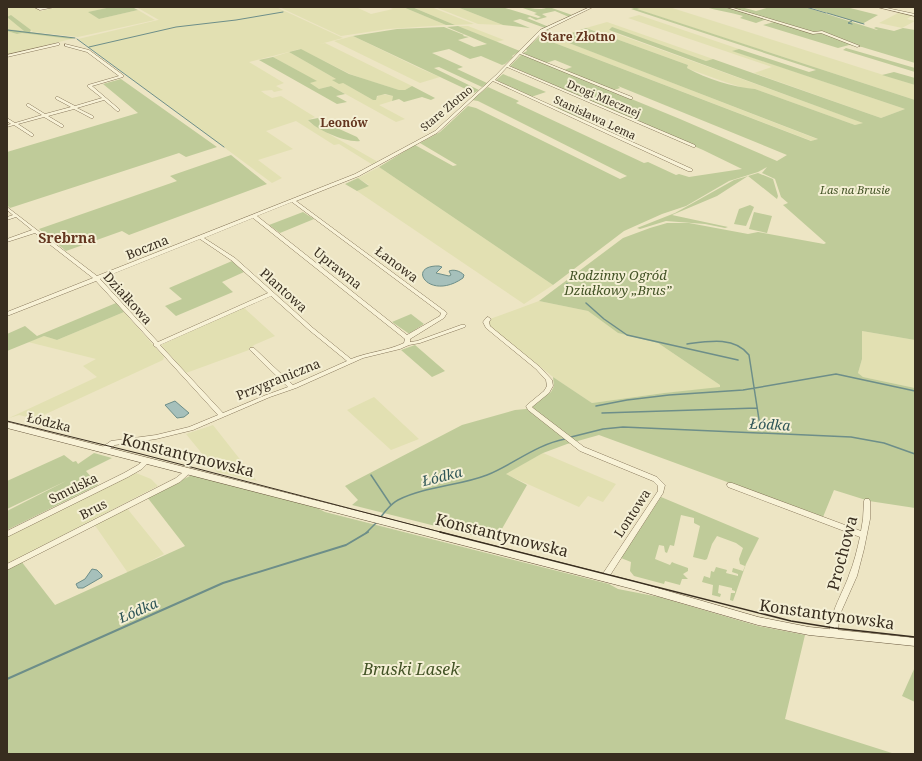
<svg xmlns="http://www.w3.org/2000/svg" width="922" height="761" viewBox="0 0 922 761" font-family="'Noto Serif',serif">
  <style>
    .farmland { fill: #e2e0b2 }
    .green { fill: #bfcb99 }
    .water { fill: #a6c0bb; stroke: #6d8e89 }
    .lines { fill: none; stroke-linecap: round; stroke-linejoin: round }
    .stream-far2 { stroke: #6d8e89; stroke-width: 1 }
    .stream-far1 { stroke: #6d8e89; stroke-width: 1.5 }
    .stream { stroke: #6d8e89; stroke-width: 2 }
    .minor-casing { stroke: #87775b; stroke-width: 1 }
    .secondary-casing { stroke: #69583e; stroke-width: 1 }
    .minor { fill: #f8f2d7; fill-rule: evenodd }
    .secondary { fill: #f8f2d7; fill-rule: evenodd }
    .tram-far1 { stroke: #382d1f; stroke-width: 1 }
    .tram { stroke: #382d1f; stroke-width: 1.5 }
    .labels { text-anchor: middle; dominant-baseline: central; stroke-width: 4; stroke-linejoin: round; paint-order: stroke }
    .far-street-label { font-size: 11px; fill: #382d1f; stroke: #f4efd4 }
    .far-park-label { font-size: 11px; font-style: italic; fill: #435326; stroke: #f4efd4 }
    .far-neighbourhood-label { font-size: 12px; font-weight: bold; fill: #63351f; stroke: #f4efd4 }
    .street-label { font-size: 13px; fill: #382d1f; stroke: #f4efd4 }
    .park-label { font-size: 13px; font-style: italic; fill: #435326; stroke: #f4efd4 }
    .neighbourhood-label { font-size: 14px; font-weight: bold; fill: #63351f; stroke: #f4efd4 }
    .water-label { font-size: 14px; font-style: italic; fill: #2e5557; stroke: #f4efd4 }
    .near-street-label { font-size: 16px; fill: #382d1f; stroke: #f4efd4 }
    .near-park-label { font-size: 16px; font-style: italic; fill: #435326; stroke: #f4efd4 }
  </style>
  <rect width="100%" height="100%" fill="#ede5c4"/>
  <!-- farmland -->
  <path class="farmland" d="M7,7H33L41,11L57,7H111L89,12L99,19L138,10L155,20L78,37L33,32L11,15L24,31L7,29Z
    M144,7H276L343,38L320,44L325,43L412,86L405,90H399L364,79L350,74L300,49L249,62L284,83L276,86L283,90L274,92L272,90L261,91L265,94L272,98L281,96L315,117L308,120L310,123L378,162L373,165L339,144L334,145L296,121L266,131L293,149L258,160L282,178L272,183L78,39L175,16L159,20L138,8Z
    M279,7H356L371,14L393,9L388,7H403L446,25L388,29L341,36Z
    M412,7H431L474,24L455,25Z
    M435,7H457L503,25L478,24Z
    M643,7H669L915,85V100L636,9Z
    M900,12L913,15L907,19L915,21L902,28L879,23Z
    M639,15L739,49L733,51L905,109L881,118L754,73L772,67L628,18Z
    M607,22L713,59L706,61L612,28L609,31L864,123L855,125L755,89L744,88L725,82L689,69L687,68L688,65L586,28Z
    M458,26H468L504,40L496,42Z
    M7,31L17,34L22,33L71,39L7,55Z
    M543,33L624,64L817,139L812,141L539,37Z
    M353,36L419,68L440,77L420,83L334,41Z
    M289,52L336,79L333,80L343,83L373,100L381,94L393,96L392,101L379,105L405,119L396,122L331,86L319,89L309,83L316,81L273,57Z
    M379,167L553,285L524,304L357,191L369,185L358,178Z
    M539,301L588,311L618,333L658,343L720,385V388L664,393L592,403L553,377L488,325L490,319Z
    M243,307L275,336L254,345L249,350L186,373L161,345Z
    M124,312L164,357L163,360L35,419L19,415L9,418L97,377L83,366L96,359L28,342L44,336L57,340Z
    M862,331L915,340V388L863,377L858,373L862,359Z
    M374,397L419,439L391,450L347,410Z
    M213,425L257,481L217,472L186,434Z
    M543,453L616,484L603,502L588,496L579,507L505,474Z
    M136,473L151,479L158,486L7,564V537Z
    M126,507L164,554L128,573L94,524Z"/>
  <!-- green -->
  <path class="green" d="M111,7H132L138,10L99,19L88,12Z
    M403,7H412L455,25H446Z
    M457,7H502L538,18L541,17L534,14L537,13L520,7C529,7 539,11 546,8L544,7H549L572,15L569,17L555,11L542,14L547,17L536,20L530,17L527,18L549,27L545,28L520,19L513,21L530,28L503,25Z
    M637,7H643L637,9L915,100V340L862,331V359L858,373L863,377L915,388V508L869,501L834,490L823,517L599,435L567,444L543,453L506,474L527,485L495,541L352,505L358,500L345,486L462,425L515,410L526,409L551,392L554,386L553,377L592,403L664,393L720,387V385L658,343L618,333L588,311L539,301L623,238L650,228L667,223H689L748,234L758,232L824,244L826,243L783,205L788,203L781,197L775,179L762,173L767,167L758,172L729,181L686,206L662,214L624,231L553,285L379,167L415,145L453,166L457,165L420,143L440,132L468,106L476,108L620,179L627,176L478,101L472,100L488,87L519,101L516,103L644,163L648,162L676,175L679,174L689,177L742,169L703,150L510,66L522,54L680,119L777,161L787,155L618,86L620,88L614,90L564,70L572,67L555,60L546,63L523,53L527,51L526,49L539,37L811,141L818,139L543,33L547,30L563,36L586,28L688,65L687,68C707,79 733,87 755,89L855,125L863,123L609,30L612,27L706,61L713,59L881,118L905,109L732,51L739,49L809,72L816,70L631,9Z
    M705,7H741L756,11L770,7H805L877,30H878L874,28L876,27L894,31L903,28L915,30V63L862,47L849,45L838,48L763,25L774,22L767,19L756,23L740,18L743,16C730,12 718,11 705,7Z
    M809,7H846L878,15L862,24Z
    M11,15L31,30L30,32L75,38L71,39L22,33L17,34L7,31V29L24,31L7,17Z
    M458,26L520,51L512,56L513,57L505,64L502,65L481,56L470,59L449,49L432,53L463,67L457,69L487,83L482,87L439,67L434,68L479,90L474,93L353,36L397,29L444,27L464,35L463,36L469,37L458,40L474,47L487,44L447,27Z
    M846,48L915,68V72L843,50Z
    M301,49L349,74L399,90H405L412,86L435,98L431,100L422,97L404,102L399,99L392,101L393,96L385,94L377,96L376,100H373L343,83L339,84L332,80L336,79L289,52Z
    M273,57L317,81L310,83L319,89L331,86L345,94L336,96L347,102L337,104L259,60Z
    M894,72L915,78V85L882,75Z
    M503,74L546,92L531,97L496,80Z
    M121,79L217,147L186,157L179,153L10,208L7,205V152L138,113L103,84Z
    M571,103L597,115L582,119L556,108Z
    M318,118L326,123L357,137L360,141C347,143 316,130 308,120Z
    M231,155L267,184L129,235L122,231L66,251L39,229L177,181L170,176Z
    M758,173L773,179L778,196L777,199L748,176Z
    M748,176L717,196L672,215L728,227L725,228L705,224L666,221L640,229L637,228L675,213L734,180Z
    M358,178L369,186L357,191L345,184Z
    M750,205L754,207L746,226L734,224L739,209Z
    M303,212L314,219L280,233L269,225Z
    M754,212L772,216L767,233L749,229Z
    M232,261L244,272L222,282L233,292L176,316L165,306L182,299L169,288Z
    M116,303L124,312L57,340L44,336L7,351V334L25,326L37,336Z
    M411,314L424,324L410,333H408L392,322Z
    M415,345L445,371L432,377L401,350Z
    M94,453L112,458L86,471L98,485L7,530V511L66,481L7,509V481L62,456L64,455L73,462L76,461L78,464Z
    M192,475L298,502L317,508L325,512L609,584L618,589L659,597L758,626L805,635L785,719L895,754H7V568L21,561L55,605L185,546L147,497Z
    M661,497L759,538L746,564L733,601L730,600L731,593H735V591L732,590V588L719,585L718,593L721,594L720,597L712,595L713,585L702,582L704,576L710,578L711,571L714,572L716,567L727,570L726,573L738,576V574L732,572L733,568L743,571L745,566L740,564L739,559L743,548L736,543L717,536L712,544L707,559L705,560L693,557L700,526L694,523V518L681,515L674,546L670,545L667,553L665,552L664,546L659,545L655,559L670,565L672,562L674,563L688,568V571L683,574L688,579H682L680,585L665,581L664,584L634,576L630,571L631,562L621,558Z
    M915,667V702L902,696Z"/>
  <!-- water -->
  <path class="water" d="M439,266L442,267L436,273L449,276L451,275L449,271C454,269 460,271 464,275L463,278C429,302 405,265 439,266Z
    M175,401L189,413L184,417L177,418L165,405Z
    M92,569L97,570L102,575V577L83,588H78L76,584L85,579Z"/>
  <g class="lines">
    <!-- stream-far2 -->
    <path class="stream-far2" d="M806,7L826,13
      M827,13L864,24
      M852,21L848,23L852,24
      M7,30L75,38
      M77,39L224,147
      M89,47L176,27L236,20L283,12"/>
    <!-- stream-far1 -->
    <path class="stream-far1" d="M567,284L578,295
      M586,303L604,319L627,335L738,360
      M687,344C708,341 735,336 749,355L760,426
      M596,406L627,400L669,395L743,390L836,374L915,391
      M602,413L757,408
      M571,437L603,429L623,427L851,437L884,443L915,454
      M371,475L391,505
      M379,519C385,512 390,504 398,500C426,486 459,486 487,475C514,464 535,445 565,439
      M366,533L377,522"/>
    <!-- stream -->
    <path class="stream" d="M7,679L223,583L346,545L368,532"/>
    <defs>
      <path id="minor" d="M34,7L40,8L55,7L40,10Z
        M590,7H593L542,32L522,53L632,97V99H630L520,54L509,66L695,145V147H693L507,67L495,80L692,169V171H688L493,81L437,133L359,176L296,201L446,312L447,313L444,318L410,339V342L417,341L461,325H465L466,326L465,327L420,343L409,345L400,349L363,358L296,388L270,397L193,430L156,439L115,445L105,452H101L100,450L101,448L111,441L156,435L189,427L218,415L156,347L154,346V344L96,281L7,316V312L93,278L35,233L7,242V239L32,230L16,217L7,220V217L13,215L7,210V207L97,276L355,174L435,131L496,75L540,30ZM292,202L441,313L440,316L407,335L257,216ZM253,218L405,339L404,343C387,351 368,352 351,359L313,328L235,258L204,238ZM200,239L231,260L268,293L158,342L100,279ZM271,296L309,330L347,361L293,385L254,348H250L249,349L250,350L288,387L266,395L223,413L160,345Z
        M726,7H730L814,32L822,31L860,46L857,47L821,33L813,34Z
        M877,7H882L915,14V16Z
        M58,43H59V45L7,57V55Z
        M65,44L89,50L123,75V77L92,86L119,109V111H117L104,100L77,108L93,116V118H91L74,109L48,116L63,125V127H61L44,117L18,124L33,134V136H31L14,125L7,127V125L11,124L7,121V118L15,123L42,115L27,106V104H29L45,114L71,107L56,99V97H58L75,106L102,98L88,87V85L119,76L87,52L65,46Z
        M488,317L491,319L489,322L490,326L540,367L552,380L553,386L549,393L532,407L533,408L584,447L657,477L665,485L663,493L607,580L604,581L601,580L600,578L658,491V486L653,481L580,451L528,410L526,406L527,405L544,391L547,386L546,380L536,369L486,328L483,322L486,318Z
        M145,459H149L150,461L142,469L128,477L7,537V531L124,473L138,465Z
        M187,469H191L192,471L180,482L7,570V564L176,478Z
        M728,483H732L861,531L863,519L864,501L865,499H869L870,501V519L864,549L857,576L841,612L839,619L838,634L837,636L834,637L831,636C825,621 844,591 849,575C854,563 857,550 860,537L728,487L727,485Z"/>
      <path id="secondary" d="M7,422L633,581L758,617L809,627L915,638V646L809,635L758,625L633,589L7,428Z"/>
    </defs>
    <!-- minor casing -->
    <use href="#minor" class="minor-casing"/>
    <!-- secondary casing -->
    <use href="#secondary" class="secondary-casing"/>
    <!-- minor -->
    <use href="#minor" class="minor"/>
    <!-- secondary -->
    <use href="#secondary" class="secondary"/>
    <!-- tram-far1 -->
    <path class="tram-far1" d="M7,421L141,454L444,533"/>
    <!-- tram -->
    <path class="tram" d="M440,532L791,621L834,628L915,637"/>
  </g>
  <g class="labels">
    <!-- far-street labels -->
    <g class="far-street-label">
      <text transform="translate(604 98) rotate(23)">Drogi Mlecznej</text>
      <text transform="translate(446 108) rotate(-40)">Stare Złotno</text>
      <text transform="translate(595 117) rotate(25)">Stanisława Lema</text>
    </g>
    <!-- far-park labels -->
    <g class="far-park-label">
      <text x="855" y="189">Las na Brusie</text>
    </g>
    <!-- far-neighbourhood labels -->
    <g class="far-neighbourhood-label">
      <text x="578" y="36">Stare Złotno</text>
      <text x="344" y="122">Leonów</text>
    </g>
    <!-- street labels -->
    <g class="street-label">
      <text transform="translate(147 247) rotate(-22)">Boczna</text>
      <text transform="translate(397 264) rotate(37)">Łanowa</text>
      <text transform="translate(338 268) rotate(39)">Uprawna</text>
      <text transform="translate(284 290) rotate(42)">Plantowa</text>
      <text transform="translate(128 298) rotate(48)">Działkowa</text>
      <text transform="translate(278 379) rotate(-22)">Przygraniczna</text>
      <text transform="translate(49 422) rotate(14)">Łódzka</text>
      <text transform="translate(73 488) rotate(-26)">Smulska</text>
      <text transform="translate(93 509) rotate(-27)">Brus</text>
      <text transform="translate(632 513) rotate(-57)">Lontowa</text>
    </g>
    <!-- park labels -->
    <g class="park-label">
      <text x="618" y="275">Rodzinny Ogród<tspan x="618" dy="15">Działkowy „Brus”</tspan></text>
    </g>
    <!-- neighbourhood labels -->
    <g class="neighbourhood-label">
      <text x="67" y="237">Srebrna</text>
    </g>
    <!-- water labels -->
    <g class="water-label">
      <text transform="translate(770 424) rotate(3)">Łódka</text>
      <text transform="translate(442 476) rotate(-14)">Łódka</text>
      <text transform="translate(138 610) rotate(-24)">Łódka</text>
    </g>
    <!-- near-street labels -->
    <g class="near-street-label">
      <text transform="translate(188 455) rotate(14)">Konstantynowska</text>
      <text transform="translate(502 535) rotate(14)">Konstantynowska</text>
      <text transform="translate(842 553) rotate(-75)">Prochowa</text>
      <text transform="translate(827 614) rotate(8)">Konstantynowska</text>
    </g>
    <!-- near-park labels -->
    <g class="near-park-label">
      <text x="411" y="669">Bruski Lasek</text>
    </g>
  </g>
  <!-- border -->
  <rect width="922" height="761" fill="none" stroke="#382d1f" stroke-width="16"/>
</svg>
